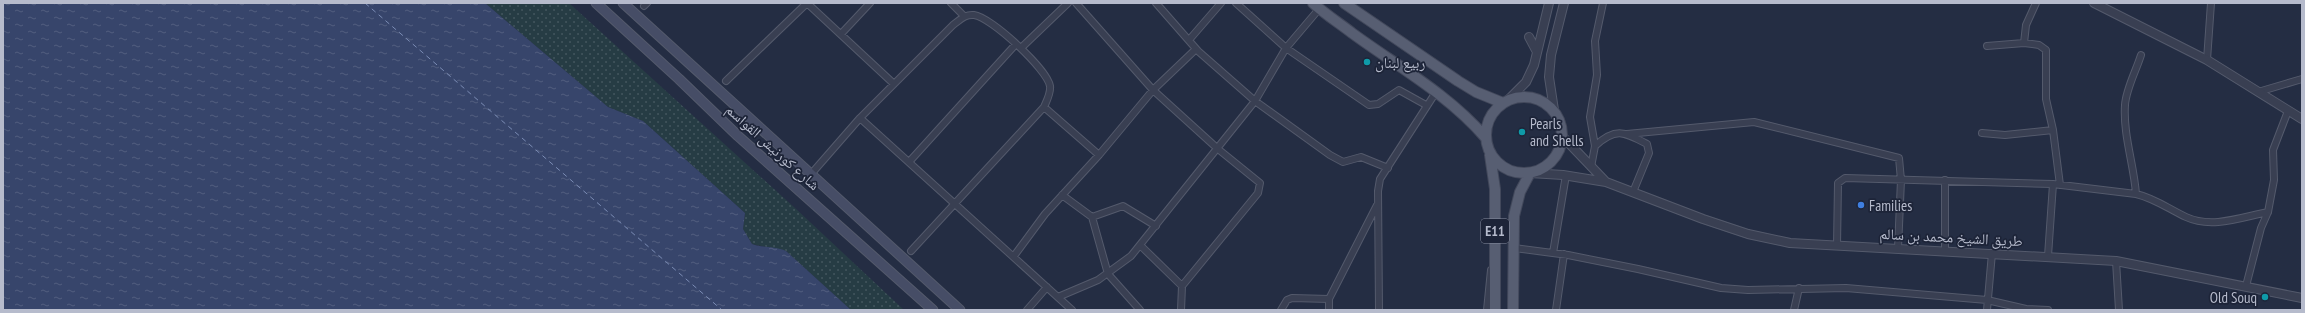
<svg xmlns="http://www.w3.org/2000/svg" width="2305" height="313" viewBox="0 0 2305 313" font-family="'PT Sans Narrow','Noto Naskh Arabic',sans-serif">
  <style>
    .green { fill: url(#green-dots) }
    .water { fill: url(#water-ripples) }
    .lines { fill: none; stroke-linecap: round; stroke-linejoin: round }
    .ferry { stroke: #7b8cb5; stroke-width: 1; stroke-dasharray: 5 4; stroke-linecap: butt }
    .minor-casing { stroke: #545a6c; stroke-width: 8 }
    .tertiary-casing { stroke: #545a6c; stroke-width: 10 }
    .secondary-casing { stroke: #545a6c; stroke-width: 11 }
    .primary-casing { stroke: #42485b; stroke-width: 12 }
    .minor { stroke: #393f52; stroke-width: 6 }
    .tertiary { stroke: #393f52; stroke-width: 8 }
    .secondary { stroke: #464d66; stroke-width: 9 }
    .primary { stroke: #575e72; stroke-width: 10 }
    .culture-dot { fill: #0f9aa8; stroke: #1d2438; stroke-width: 1.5 }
    .shop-dot { fill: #3f7fe0; stroke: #1d2438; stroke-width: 1.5 }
    .labels { text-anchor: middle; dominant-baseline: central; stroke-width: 3.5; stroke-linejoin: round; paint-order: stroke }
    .shield { fill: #1d2438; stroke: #888ea0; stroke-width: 1 }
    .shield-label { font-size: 14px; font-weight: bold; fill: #b6bbcc }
    .poi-label { font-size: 15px; fill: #b6bbcc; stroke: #1d2438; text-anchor: start }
    .street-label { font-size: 15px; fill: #b6bbcc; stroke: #1d2438 }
  </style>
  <defs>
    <pattern id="green-dots" width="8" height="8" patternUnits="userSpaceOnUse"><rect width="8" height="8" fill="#263c44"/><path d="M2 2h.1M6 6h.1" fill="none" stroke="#43565e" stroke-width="1.8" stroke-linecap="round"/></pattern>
    <pattern id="water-ripples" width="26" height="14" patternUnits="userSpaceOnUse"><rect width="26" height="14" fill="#37456b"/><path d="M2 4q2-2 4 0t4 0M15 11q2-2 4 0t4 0" fill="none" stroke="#525e7f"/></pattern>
  </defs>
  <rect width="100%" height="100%" fill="#242d43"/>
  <!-- green -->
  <path class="green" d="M485,3H569L795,208L904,310H851L786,251L752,244L743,229L745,213L643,121L608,107Z"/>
  <!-- water -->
  <path class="water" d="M3,3H485L608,107L643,121L745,213L743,229L752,244C763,248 775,246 786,251L851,310H3Z"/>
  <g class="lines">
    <!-- ferry -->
    <path class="ferry" d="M365,3L722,310"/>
    <defs>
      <path id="minor" d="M807,3L894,84
        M951,3L964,16
        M1076,3L1153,90L1218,149L1260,183L1258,193L1182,286L1181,310
        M1156,3L1198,51L1255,101L1330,155L1343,162L1361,157L1388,168
        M1236,3L1286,48L1369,105L1378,104L1399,90L1426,105
        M2036,3L2026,25L2024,43L2039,45L2046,50V99L2053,130L2060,185
        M644,6L647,3
        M841,34L870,3
        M1189,40L1221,3
        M1987,46L2024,43
        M1021,48L1068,3
        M2207,60L2211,3
        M726,81L807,3
        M2258,92L2302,79
        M1044,107L1099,155
        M860,118L1072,310
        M1982,133L2005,135L2053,130
        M1627,134L1754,122L1899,158L1901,180L1898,248
        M1595,146C1616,127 1624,132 1647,144L1649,153L1633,192
        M909,162L1016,44
        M1591,167L1595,146L1590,117L1597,75L1595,41L1603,3
        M812,173L860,118L953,25C960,20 965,14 974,15C991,17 1047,69 1050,86C1051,93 1047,100 1044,107L911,251
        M1945,180V252
        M2136,194C2134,165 2123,135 2125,105C2126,89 2136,71 2141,55
        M1062,195L1092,217L1108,274L1140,310
        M1092,217L1123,206L1156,226
        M1141,246L1182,286
        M1837,246L1838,183L1845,178L2053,184L2136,194C2154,198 2169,209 2186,217C2212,229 2242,217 2268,212
        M1514,248L1568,255L1638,269L1721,288L1748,290L1846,288L1987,300L2026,309L2048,310
        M1553,253L1566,175
        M1014,256L1045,214L1099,155L1153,90L1196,49
        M2048,256L2053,184
        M2116,261L2119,310
        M2246,286L2261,228L2268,212L2274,180L2273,150L2288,111
        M1058,297L1098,280L1131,256L1255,101L1286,48L1319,9
        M1027,310L1047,287
        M1281,310L1287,300L1292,298L1329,299
        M1329,310V299L1377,205
        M1379,310L1378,191L1380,179L1436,92
        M1487,310L1491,270
        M1556,310L1564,254
        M1794,310L1799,288
        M1987,310L1992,253"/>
      <path id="tertiary" d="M2094,3L2207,60L2302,119
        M1529,37L1537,52
        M1508,100L1526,82L1534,65L1549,3
        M1554,110L1549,77L1551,55L1564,3
        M1562,136L1606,182
        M1530,173L1563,175L1606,182L1703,219L1748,234L1790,243L2116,261L2302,298"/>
      <path id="secondary" d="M596,3L679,79L738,136L933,310
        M623,3L960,310"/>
      <path id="primary" d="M1313,3C1325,14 1339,23 1352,33C1397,66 1448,94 1485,137
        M1344,3L1458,81L1476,92L1503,103
        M1486 135a38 38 0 1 1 76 0a38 38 0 1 1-76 0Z
        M1490,155L1495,189V310
        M1513,310L1514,216L1520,192L1530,173"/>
    </defs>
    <!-- minor casing -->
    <use href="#minor" class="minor-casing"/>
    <!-- tertiary casing -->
    <use href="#tertiary" class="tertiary-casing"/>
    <!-- secondary casing -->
    <use href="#secondary" class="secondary-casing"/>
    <!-- primary casing -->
    <use href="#primary" class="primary-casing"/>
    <!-- minor -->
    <use href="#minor" class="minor"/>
    <!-- tertiary -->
    <use href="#tertiary" class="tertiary"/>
    <!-- secondary -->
    <use href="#secondary" class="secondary"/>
    <!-- primary -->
    <use href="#primary" class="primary"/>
  </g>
  <!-- markers -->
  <g class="culture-dot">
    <circle cx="1367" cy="62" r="4"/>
    <circle cx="1522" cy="132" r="4"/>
    <circle cx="2265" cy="297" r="4"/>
  </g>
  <circle class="shop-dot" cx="1861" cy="205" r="4"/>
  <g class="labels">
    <!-- shield labels -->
    <rect class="shield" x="1481" y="219" width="28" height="24" rx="3"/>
    <g class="shield-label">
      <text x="1495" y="231">E11</text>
    </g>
    <!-- poi labels -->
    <g class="poi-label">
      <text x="1375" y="62">ربيع لبنان</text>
      <text x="1530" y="123">Pearls<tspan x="1530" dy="17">and Shells</tspan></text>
      <text x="1869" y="205">Families</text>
      <text x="2257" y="297" text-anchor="end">Old Souq</text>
    </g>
    <!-- street labels -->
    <g class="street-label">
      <text transform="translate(773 147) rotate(42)">شارع كورنيش القواسم</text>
      <text transform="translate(1951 237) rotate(3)">طريق الشيخ محمد بن سالم</text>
    </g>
  </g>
  <!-- border -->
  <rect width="2305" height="313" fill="none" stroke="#b6bbcc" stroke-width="8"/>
</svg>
